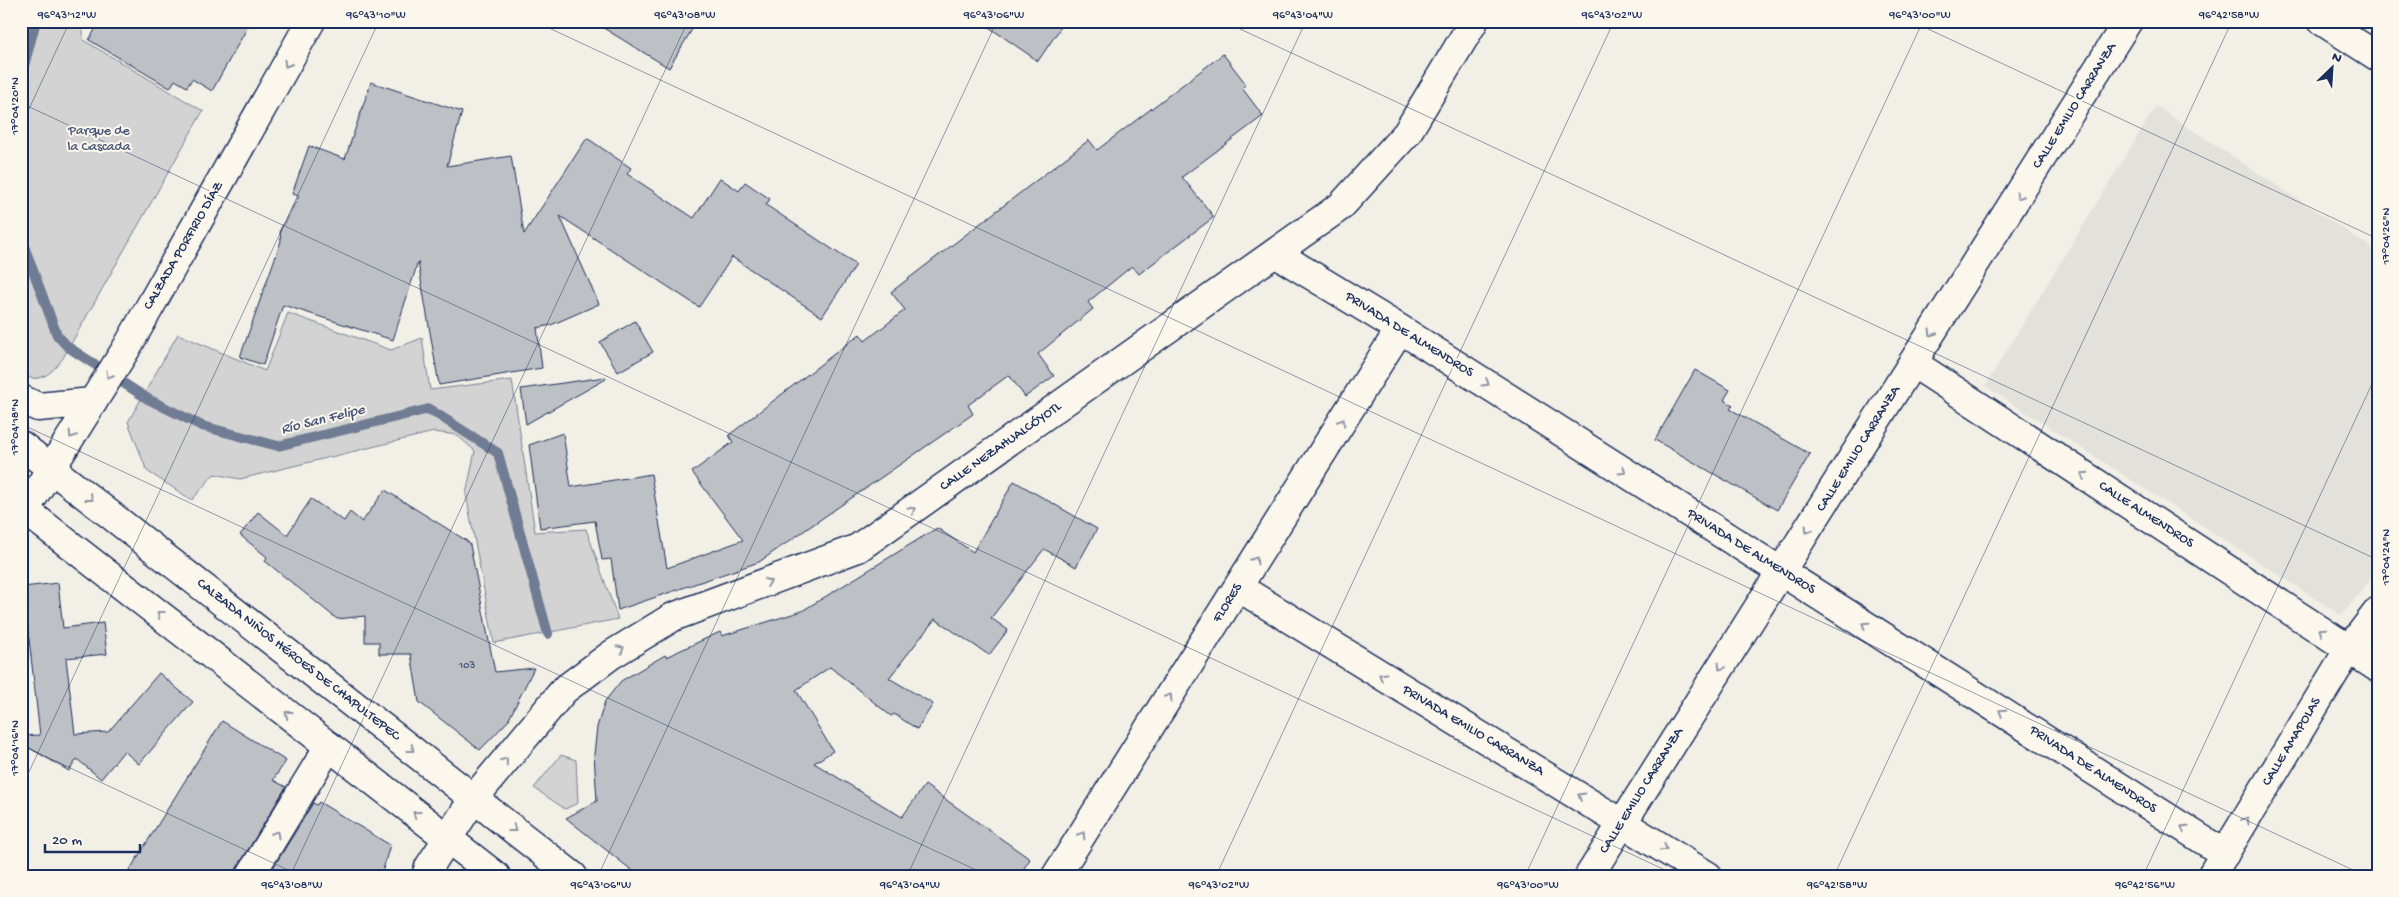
<svg xmlns="http://www.w3.org/2000/svg" width="2399" height="897" viewBox="0 0 2399 897" font-family="'Gochi Hand',sans-serif">
  <style>
    .built { fill: #e2e1dc }
    .green { fill: #d2d3d2; stroke: #768198 }
    .lines { fill: none; stroke-linecap: round; stroke-linejoin: round }
    .stream { stroke: #707b93; stroke-width: 10 }
    .building { fill: #bdc0c4; stroke: #1b2f5e }
    .minor-casing { stroke: #1b2f5e; stroke-width: 31 }
    .secondary-casing { stroke: #1b2f5e; stroke-width: 31 }
    .primary-casing { stroke: #1b2f5e; stroke-width: 31 }
    .minor { stroke: #fbf7ec; stroke-width: 28 }
    .secondary { stroke: #fbf7ec; stroke-width: 28 }
    .primary { stroke: #fbf7ec; stroke-width: 28 }
    .oneway { stroke: #8b93a5 }
    .ticks { fill: none; stroke: #1b2f5e; stroke-width: 1; stroke-opacity: 0.45 }
    .labels { text-anchor: middle; dominant-baseline: central; stroke-width: 4; stroke-linejoin: round; paint-order: stroke }
    .number-label { font-size: 11px; fill: #445378 }
    .street-label { font-size: 14px; fill: #1b2f5e; stroke: #fbf7ec }
    .park-label { font-size: 14px; fill: #49587b; stroke: #fbf7ec }
    .water-label { font-size: 15px; font-style: italic; fill: #465579; stroke: #fbf7ec }
    .neatline { fill: none; stroke: #1b2f5e; stroke-width: 2 }
    .ticks-label { font-size: 12px; text-anchor: middle; fill: #1b2f5e }
  </style>
  <rect width="100%" height="100%" fill="#f2efe6"/>
  <filter id="ink" filterUnits="userSpaceOnUse"><feTurbulence type="fractalNoise" baseFrequency=".02" numOctaves="2"/><feDisplacementMap in="SourceGraphic" scale="10" xChannelSelector="R" yChannelSelector="G"/><feConvolveMatrix kernelMatrix="1 2 1 2 8 2 1 2 1" color-interpolation-filters="sRGB"/></filter>
  <g filter="url(#ink)">
    <!-- built -->
    <path class="built" d="M2156,106L2378,252V571L2341,615L1985,386Z"/>
    <!-- green -->
    <path class="green" d="M21,21H83V40L203,111L63,358C52,373 40,385 21,374Z
      M288,313L391,350L422,338L430,390L512,380L535,532L586,529L618,619L494,643L466,494L475,451L457,435L434,432L240,479L214,474L192,500L147,471L128,422L178,334L265,371Z
      M561,755L576,760L578,803L565,809L534,788Z"/>
    <g class="lines">
      <!-- stream -->
      <path class="stream" d="M21,77L36,21
        M21,238L57,335L68,347L148,399L202,426L278,446L429,409L498,453L548,634"/>
    </g>
    <!-- building -->
    <path class="building" d="M100,21H251L212,91L192,79L187,87L175,80L170,88L89,40Z
      M592,21H697L669,68Z
      M980,21H1065L1038,61Z
      M1223,54L1246,84L1242,88L1263,116L1182,177L1214,217L1139,274L1132,266L1088,302L1093,309L1038,354L1054,376L1025,397L1009,375L968,405L973,414L759,562L618,610L611,559L602,560L595,521L540,528L529,445L563,433L571,487L651,474L667,568L743,540L692,472L733,442L729,435L860,334L865,341L905,310L891,292L1089,140L1097,150Z
      M371,82L462,112L447,166L511,156L524,234L587,138L631,168L627,174L694,218L720,178L739,191L745,182L770,199L766,205L856,265L822,317L732,257L699,307L560,216L599,304L551,325L537,328L542,368L439,385L418,262L393,340L283,305L263,365L240,357L281,241L280,230L299,196L292,194L309,146L345,159Z
      M635,321L653,352L618,372L600,342Z
      M1695,370L1730,390L1724,400L1733,405L1730,409L1810,454L1777,510L1655,440Z
      M605,377L606,379L526,424L521,389Z
      M1014,481L1097,529L1076,567L1044,549L991,618L1008,630L989,655L935,619L889,678L933,704L917,729L894,714L891,716L830,667L796,690L833,751L814,763L902,817L925,785L1030,859L1019,876H639L566,818L597,801L594,754L597,727L605,701L621,681L665,655L666,657L720,632L722,636L802,611L937,528L973,552Z
      M385,490L467,541L470,545L495,672L534,668L508,721L480,750L419,702L411,654H379V642H365V616L337,619L265,561L267,557L240,535L258,512L287,535L311,499L344,521L350,512L362,522Z
      M58,583L63,628L103,623L107,654L66,658L75,734L108,732L159,673L193,702L139,764L124,751L101,779L77,759L69,771L21,743V736L40,735L23,587Z
      M222,721L286,761L273,780L286,787L237,868L234,876H126Z
      M319,802L390,845L381,876H268L313,803L317,805Z"/>
    <g class="lines">
      <defs>
        <path id="minor" d="M2322,21L2378,57
          M1275,253L1400,329L2225,854
          M1913,363L2378,668
          M1238,587L1708,876
          M250,876L329,746
          M1056,876L1400,329
          M1589,876L2128,21
          M2211,876L2349,649L2378,611"/>
        <path id="secondary" d="M426,876L429,867L474,798L564,690L611,655L673,617L858,548L1341,206L1407,133L1474,21"/>
        <path id="primary" d="M21,399L38,407L93,402
          M21,445L573,876
          M21,507L496,876
          M25,510L126,349L311,21"/>
      </defs>
      <!-- minor casing -->
      <use href="#minor" class="minor-casing"/>
      <!-- secondary casing -->
      <use href="#secondary" class="secondary-casing"/>
      <!-- primary casing -->
      <use href="#primary" class="primary-casing"/>
      <!-- minor -->
      <use href="#minor" class="minor"/>
      <!-- secondary -->
      <use href="#secondary" class="secondary"/>
      <!-- primary -->
      <use href="#primary" class="primary"/>
    </g>
    <!-- one-way arrows -->
    <defs><path id="oneway-chevron" d="M-2-3.5L2.5 0L-2 3.5" fill="none" stroke-width="1.6" stroke-linecap="round" stroke-linejoin="round" transform="scale(1.25)"/></defs>
    <g class="oneway">
      <use href="#oneway-chevron" transform="translate(287 64) rotate(120)"/>
      <use href="#oneway-chevron" transform="translate(2019 196) rotate(122)"/>
      <use href="#oneway-chevron" transform="translate(1932 333) rotate(122)"/>
      <use href="#oneway-chevron" transform="translate(109 375) rotate(122)"/>
      <use href="#oneway-chevron" transform="translate(1486 383) rotate(32)"/>
      <use href="#oneway-chevron" transform="translate(1342 422) rotate(-58)"/>
      <use href="#oneway-chevron" transform="translate(72 435) rotate(122)"/>
      <use href="#oneway-chevron" transform="translate(1623 471) rotate(32)"/>
      <use href="#oneway-chevron" transform="translate(2084 475) rotate(-147)"/>
      <use href="#oneway-chevron" transform="translate(90 498) rotate(38)"/>
      <use href="#oneway-chevron" transform="translate(912 510) rotate(-35)"/>
      <use href="#oneway-chevron" transform="translate(1808 530) rotate(122)"/>
      <use href="#oneway-chevron" transform="translate(1255 560) rotate(-58)"/>
      <use href="#oneway-chevron" transform="translate(768 582) rotate(-20)"/>
      <use href="#oneway-chevron" transform="translate(160 614) rotate(-142)"/>
      <use href="#oneway-chevron" transform="translate(1865 625) rotate(-147)"/>
      <use href="#oneway-chevron" transform="translate(2322 631) rotate(-147)"/>
      <use href="#oneway-chevron" transform="translate(621 649) rotate(-32)"/>
      <use href="#oneway-chevron" transform="translate(1721 667) rotate(122)"/>
      <use href="#oneway-chevron" transform="translate(1382 676) rotate(-149)"/>
      <use href="#oneway-chevron" transform="translate(1169 697) rotate(-58)"/>
      <use href="#oneway-chevron" transform="translate(2002 712) rotate(-147)"/>
      <use href="#oneway-chevron" transform="translate(288 714) rotate(-142)"/>
      <use href="#oneway-chevron" transform="translate(411 749) rotate(38)"/>
      <use href="#oneway-chevron" transform="translate(505 761) rotate(-51)"/>
      <use href="#oneway-chevron" transform="translate(1581 796) rotate(-149)"/>
      <use href="#oneway-chevron" transform="translate(416 814) rotate(-142)"/>
      <use href="#oneway-chevron" transform="translate(2246 820) rotate(-59)"/>
      <use href="#oneway-chevron" transform="translate(2184 828) rotate(-147)"/>
      <use href="#oneway-chevron" transform="translate(513 829) rotate(38)"/>
      <use href="#oneway-chevron" transform="translate(276 834) rotate(-59)"/>
      <use href="#oneway-chevron" transform="translate(1082 835) rotate(-58)"/>
      <use href="#oneway-chevron" transform="translate(1664 848) rotate(32)"/>
    </g>
  </g>
  <!-- ticks -->
  <path class="ticks" d="M534,21L2366,876M1223,21L2378,560M1911,21L2378,239M21,103L1678,876M21,126L70,21M21,424L989,876M21,745L301,876M21,789L379,21M290,876L688,21M598,876L997,21M907,876L1306,21M1216,876L1614,21M1525,876L1923,21M1834,876L2232,21M2143,876L2378,371"/>
  <g class="labels">
    <!-- number labels -->
    <g class="number-label">
      <text x="467" y="666">103</text>
    </g>
    <!-- street labels -->
    <g class="street-label">
      <text transform="translate(2075 106) rotate(-58)">CALLE EMILIO CARRANZA</text>
      <text transform="translate(184 246) rotate(-60)">CALZADA PORFIRIO DÍAZ</text>
      <text transform="translate(1409 335) rotate(32)">PRIVADA DE ALMENDROS</text>
      <text transform="translate(1001 447) rotate(-35)">CALLE NEZAHUALCÓYOTL</text>
      <text transform="translate(1859 449) rotate(-58)">CALLE EMILIO CARRANZA</text>
      <text transform="translate(2146 515) rotate(33)">CALLE ALMENDROS</text>
      <text transform="translate(1751 552) rotate(32)">PRIVADA DE ALMENDROS</text>
      <text transform="translate(1228 603) rotate(-58)">FLORES</text>
      <text transform="translate(298 660) rotate(38)">CALZADA NIÑOS HÉROES DE CHAPULTEPEC</text>
      <text transform="translate(1473 731) rotate(31)">PRIVADA EMILIO CARRANZA</text>
      <text transform="translate(2292 742) rotate(-59)">CALLE AMAPOLAS</text>
      <text transform="translate(2093 770) rotate(33)">PRIVADA DE ALMENDROS</text>
      <text transform="translate(1642 791) rotate(-58)">CALLE EMILIO CARRANZA</text>
    </g>
    <!-- park labels -->
    <g class="park-label">
      <text x="99" y="131">Parque de<tspan x="99" dy="16">la Cascada</tspan></text>
    </g>
    <!-- water labels -->
    <g class="water-label">
      <text transform="translate(323 420) rotate(-14)">Río San Felipe</text>
    </g>
  </g>
  <!-- margin -->
  <rect width="2399" height="897" fill="none" stroke="#fbf7ec" stroke-width="55"/>
  <!-- north arrow -->
  <g transform="translate(2332 68) rotate(25)" stroke="#fbf7ec" stroke-width="4" paint-order="stroke">
  <path d="M0-4L9 19L0 12L-9 19Z" fill="#1b2f5e"/>
  <text y="-8" font-size="14" font-weight="bold" text-anchor="middle" fill="#1b2f5e">N</text>
  </g>
  <!-- scale -->
  <path d="M45 844v8h95v-8" fill="none" stroke="#1b2f5e" stroke-width="2.5"/>
  <text x="52" y="844" font-size="15" fill="#1b2f5e" stroke="#fbf7ec" stroke-width="4" paint-order="stroke">20 m</text>
  <rect x="28" y="28" width="2344" height="842" class="neatline"/>
  <g class="ticks-label">
    <text x="67" y="18">96°43'12"W</text>
    <text x="376" y="18">96°43'10"W</text>
    <text x="685" y="18">96°43'08"W</text>
    <text x="994" y="18">96°43'06"W</text>
    <text x="1303" y="18">96°43'04"W</text>
    <text x="1612" y="18">96°43'02"W</text>
    <text x="1920" y="18">96°43'00"W</text>
    <text x="2229" y="18">96°42'58"W</text>
    <text transform="translate(14 106) rotate(-90)" y="4">17°04'20"N</text>
    <text transform="translate(2385 236) rotate(-90)" y="4">17°04'26"N</text>
    <text transform="translate(14 427) rotate(-90)" y="4">17°04'18"N</text>
    <text transform="translate(2385 557) rotate(-90)" y="4">17°04'24"N</text>
    <text transform="translate(14 748) rotate(-90)" y="4">17°04'16"N</text>
    <text x="292" y="888">96°43'08"W</text>
    <text x="601" y="888">96°43'06"W</text>
    <text x="910" y="888">96°43'04"W</text>
    <text x="1219" y="888">96°43'02"W</text>
    <text x="1528" y="888">96°43'00"W</text>
    <text x="1837" y="888">96°42'58"W</text>
    <text x="2145" y="888">96°42'56"W</text>
  </g>
</svg>
